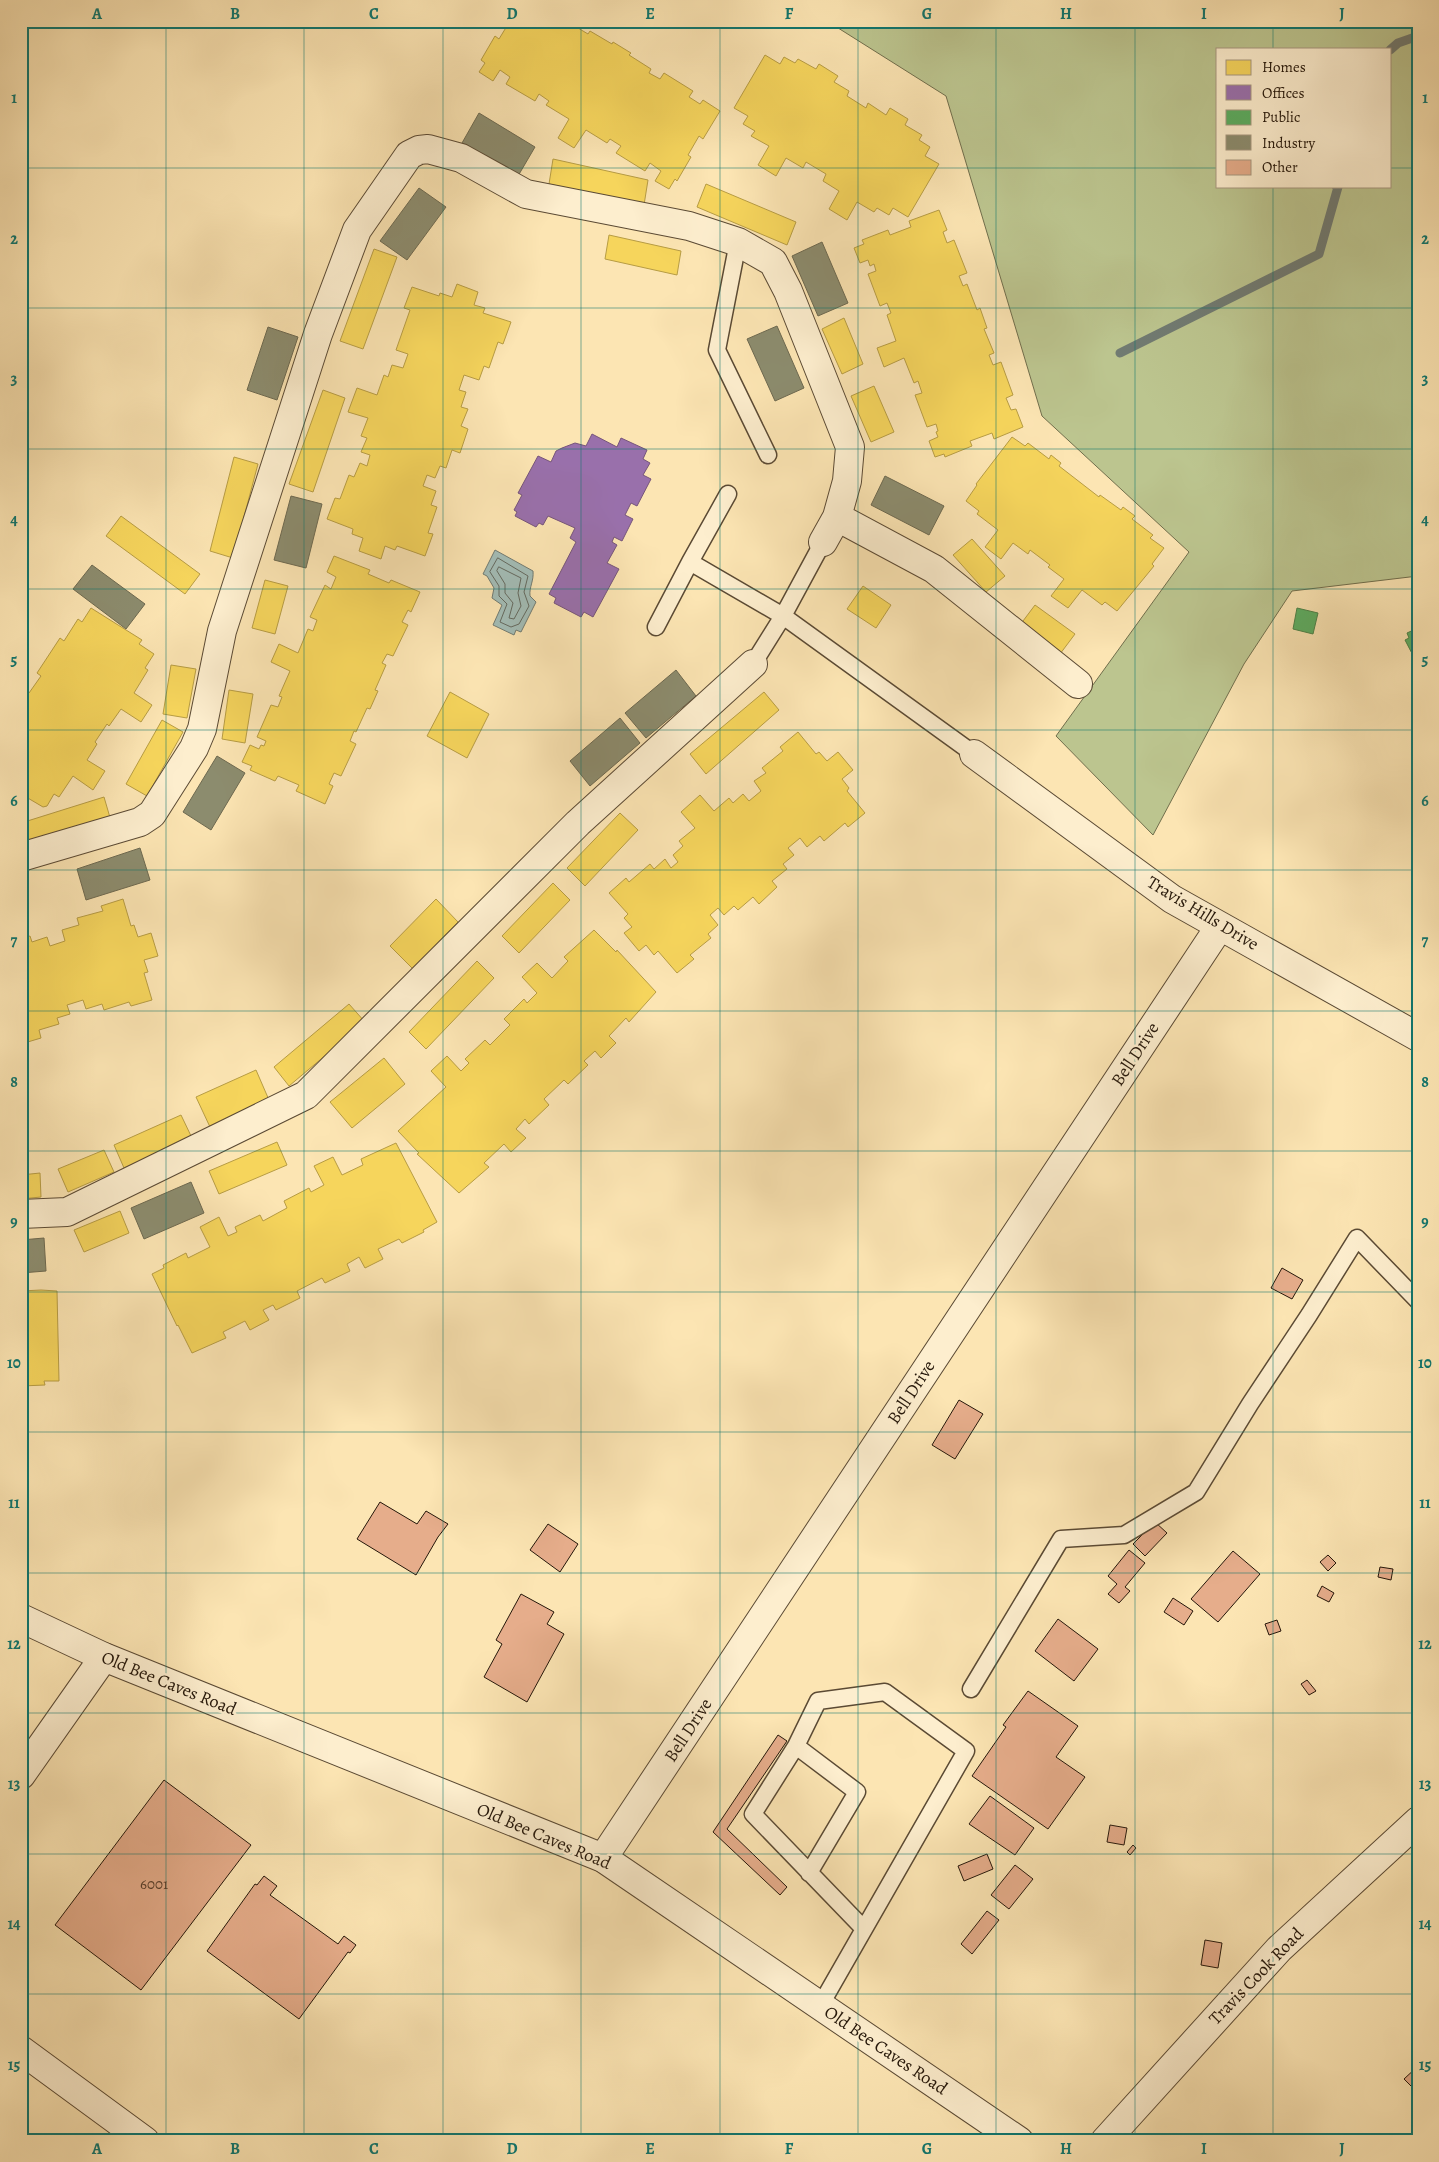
<svg xmlns="http://www.w3.org/2000/svg" width="1439" height="2162" viewBox="0 0 1439 2162" font-family="Alegreya,serif">
  <style>
    .green { fill: #bcc58f; stroke: #706e4c; fill-rule: evenodd }
    .water { fill: #a3bdb7; stroke: #717b72 }
    .homes { fill: #f6d55c; stroke: #b79c43 }
    .offices { fill: #9970ab; stroke: #76557b }
    .public { fill: #5aae61; stroke: #4a8147 }
    .industry { fill: #8c8c6e; stroke: #6d6950 }
    .lines { fill: none; stroke-linecap: round; stroke-linejoin: round }
    .shore { stroke: #646a60; stroke-width: 1 }
    .stream { stroke: #717b72; stroke-width: 9 }
    .building { fill: #e6ad8b; stroke: #25170a }
    .service-casing { stroke: #5b4a34; stroke-width: 19 }
    .minor-casing { stroke: #5b4a34; stroke-width: 30 }
    .tertiary-casing { stroke: #5b4a34; stroke-width: 30 }
    .service { stroke: #fdeece; stroke-width: 16 }
    .minor { stroke: #fdeece; stroke-width: 28 }
    .tertiary { stroke: #fdeece; stroke-width: 28 }
    .grid { fill: none; stroke: #0f766e; stroke-width: 1; stroke-opacity: 0.55 }
    .labels { text-anchor: middle; dominant-baseline: central; stroke-width: 5; stroke-linejoin: round; paint-order: stroke }
    .number-label { font-size: 15px; fill: #553c2a }
    .street-label { font-size: 18px; fill: #25170a; stroke: #fdeece }
    .neatline { fill: none; stroke: #0f766e; stroke-width: 2 }
    .grid-label { font-size: 16px; text-anchor: middle; font-weight: bold; fill: #0f766e }
  </style>
  <rect width="100%" height="100%" fill="#fce5b3"/>
  <filter id="stains"><feTurbulence type="fractalNoise" baseFrequency=".004" numOctaves="4"/><feColorMatrix values="0 0 0 0 .2 0 0 0 0 .09 0 0 0 0 .02 0 0 0 .5 -.17"/></filter>
  <radialGradient id="worn" r=".72"><stop offset=".6" stop-color="#630" stop-opacity="0"/><stop offset="1" stop-color="#630" stop-opacity=".3"/></radialGradient>
  <!-- green -->
  <path class="green" d="M827,21H1418V576L1292,591L1244,664L1153,835L1056,736L1189,552L1042,416L946,96ZM1218,49H1390V186H1218Z"/>
  <!-- water -->
  <path class="water" d="M495,550L533,571C534,581 529,587 530,596L536,602L521,632L516,630L514,635L493,625L502,605L492,598L494,588L487,576L483,574Z"/>
  <!-- homes -->
  <path class="homes" d="M510,21H580L578,28L588,34L590,31L612,44L613,42L631,53L629,55L651,69L649,73L660,79L664,73L693,91L689,97L700,104L703,100L720,111L703,139L699,136L688,155L691,157L677,181L675,179L669,189L655,181L661,171L650,163L645,171L616,153L621,146L610,139L607,143L586,130L574,148L558,138L569,119L546,105L549,101L539,94L535,101L506,84L510,77L500,70L493,81L479,72L485,63L481,60L495,36L499,39Z
    M765,55L780,64L784,57L795,63L798,59L816,69L819,64L838,76L834,82L849,91L847,96L866,108L868,103L886,115L890,108L908,119L905,125L922,135L919,140L930,147L925,156L939,164L908,217L893,208L889,215L877,208L874,212L857,202L847,220L829,209L839,191L823,181L826,174L806,162L803,168L786,158L776,176L758,165L769,146L751,136L755,131L743,124L748,116L734,108Z
    M553,159L648,180L644,205L549,184Z
    M706,184L796,222L787,245L697,207Z
    M939,210L947,230L943,232L947,243L954,240L967,273L959,276L963,286L967,284L977,310L980,308L987,328L984,329L994,353L989,355L993,365L1001,362L1013,395L1006,398L1011,410L1016,409L1023,427L994,439L992,433L970,441L972,446L945,457L944,454L935,457L929,441L938,437L936,432L938,431L936,424L927,427L915,395L922,393L918,381L914,383L904,358L884,367L877,348L896,341L887,315L891,313L887,303L880,306L868,274L876,271L874,264L870,266L868,260L860,263L854,248L864,244L862,240L888,230L890,235L911,227L909,221Z
    M609,235L681,251L677,275L605,259Z
    M374,249L397,257L363,349L340,341Z
    M457,284L478,292L474,305L485,308L483,313L511,322L503,344L498,342L489,368L484,366L479,380L464,375L459,390L466,392L461,407L468,409L461,426L468,429L460,453L452,450L446,468L440,466L435,478L427,475L423,486L436,491L431,505L437,507L428,533L433,534L425,556L397,546L395,550L385,546L381,559L359,551L363,538L352,534L353,529L327,519L335,498L340,499L349,475L354,477L360,463L367,466L370,455L361,452L367,438L361,436L368,418L348,412L357,388L377,395L384,375L388,377L392,365L403,368L408,354L396,350L410,310L404,308L412,287L439,296L440,293L452,297Z
    M844,318L863,364L842,374L822,329Z
    M874,386L894,432L871,442L851,396Z
    M323,390L345,398L313,492L289,484Z
    M1012,437L1025,446L1028,443L1049,459L1051,455L1061,463L1059,466L1099,497L1100,495L1121,510L1123,507L1135,516L1132,519L1153,535L1150,538L1164,548L1152,564L1154,566L1117,611L1105,602L1102,605L1082,590L1068,608L1051,596L1064,579L1048,567L1050,565L1030,550L1028,554L1013,543L1001,559L985,547L998,530L977,514L979,511L966,501L977,485L976,484Z
    M234,457L258,464L233,558L210,551Z
    M121,516L200,574L185,594L106,536Z
    M972,539L1005,576L986,592L953,555Z
    M334,556L370,570L368,574L389,583L391,580L420,592L411,612L408,610L402,622L408,625L393,656L387,654L382,663L386,665L375,690L378,691L370,709L367,708L356,732L354,731L350,741L356,744L341,776L334,773L329,784L333,786L325,804L296,791L299,785L278,776L275,781L250,770L252,766L242,762L250,745L259,749L261,745L264,746L266,741L257,737L271,705L278,707L282,697L279,696L290,671L271,662L279,644L298,653L308,629L313,631L317,620L310,617L325,585L331,589L336,577L327,572Z
    M265,580L288,586L275,634L252,628Z
    M863,586L891,605L876,628L847,609Z
    M1035,605L1075,634L1060,654L1020,625Z
    M91,608L142,640L139,644L154,654L145,668L148,670L134,693L152,705L141,722L121,709L109,726L107,724L95,742L97,744L87,760L105,771L93,790L73,776L59,797L54,794L47,806L43,807L21,794V693L23,690L29,693L41,676L37,673L60,638L64,641L78,619L82,622Z
    M171,665L196,669L187,718L163,714Z
    M229,690L253,694L245,743L222,739Z
    M450,692L489,714L467,758L427,736Z
    M764,692L779,710L706,774L690,754Z
    M162,720L183,732L147,796L126,784Z
    M798,732L816,754L819,752L827,761L838,752L853,770L842,779L849,788L847,791L865,813L848,827L845,823L824,841L820,836L807,847L800,838L788,848L794,855L783,864L787,869L772,881L777,887L759,904L753,897L738,910L734,906L724,915L718,908L710,915L718,925L708,934L711,938L690,955L694,959L677,973L658,951L654,955L646,945L639,951L624,933L632,927L624,918L628,914L609,893L626,878L629,882L650,864L654,869L665,859L671,868L678,862L673,855L683,846L679,841L695,828L681,812L700,795L714,811L729,798L733,803L743,794L749,801L761,791L754,781L766,773L762,768L783,751L780,747Z
    M104,797L111,821L21,849V823Z
    M620,813L638,830L585,886L567,868Z
    M553,883L570,900L519,953L502,936Z
    M123,899L131,926L134,925L138,937L151,933L158,956L144,960L148,972L144,973L152,1000L131,1006L129,1002L104,1010L102,1004L86,1009L83,1000L67,1005L70,1014L57,1018L59,1024L39,1030L41,1038L21,1044V939L30,936L32,942L47,937L50,946L65,941L62,930L79,925L77,918L103,911L101,906Z
    M436,899L458,922L413,969L390,946Z
    M594,930L616,952L617,950L656,992L629,1022L626,1018L609,1036L616,1043L601,1058L595,1051L584,1061L588,1065L568,1084L564,1080L544,1099L549,1105L529,1124L525,1119L516,1129L526,1138L511,1152L504,1144L484,1163L489,1167L459,1193L417,1154L419,1153L398,1131L446,1087L431,1071L447,1056L461,1071L469,1063L465,1059L485,1040L490,1045L510,1025L504,1019L524,999L527,1003L537,993L522,977L537,963L552,978L568,961L564,957Z
    M477,961L494,978L426,1049L409,1032Z
    M349,1004L365,1022L289,1086L274,1067Z
    M384,1058L405,1084L352,1128L330,1102Z
    M256,1070L269,1100L210,1127L196,1097Z
    M181,1115L192,1138L124,1168L114,1145Z
    M277,1142L287,1165L219,1194L209,1171Z
    M396,1143L437,1222L423,1230L424,1232L402,1243L399,1239L378,1249L383,1259L365,1268L359,1257L347,1264L350,1271L325,1283L322,1278L297,1291L300,1298L276,1310L273,1305L263,1310L269,1320L250,1330L245,1321L223,1332L226,1338L192,1353L178,1325L177,1326L152,1274L164,1268L163,1265L186,1253L188,1258L210,1247L200,1227L219,1217L228,1236L237,1232L235,1227L260,1215L263,1221L287,1208L284,1201L309,1188L311,1192L324,1185L314,1166L333,1157L342,1175L363,1165L361,1159Z
    M104,1150L114,1172L68,1192L58,1169Z
    M40,1173L41,1197L21,1199V1175Z
    M120,1211L129,1233L84,1252L74,1230Z
    M41,1290L57,1291L59,1381H44L45,1385L21,1386V1291Z"/>
  <!-- offices -->
  <path class="offices" d="M592,434L617,447L621,438L647,450L643,459L650,463L643,475L651,479L637,506L631,503L625,515L633,519L622,541L614,537L612,542L617,545L607,563L619,569L593,617L584,612L581,617L554,603L556,598L549,594L576,542L570,538L575,528L548,516L543,525L539,523L536,527L515,516L517,512L514,510L522,495L518,493L538,456L551,462L556,451L562,448L575,443L586,446Z"/>
  <!-- public -->
  <path class="public" d="M1297,608L1318,613L1313,634L1293,629Z
    M1418,628V665L1405,640L1409,638L1407,633Z"/>
  <!-- industry -->
  <path class="industry" d="M479,113L535,147L518,176L462,143Z
    M419,188L446,207L407,260L380,241Z
    M822,242L848,303L818,316L792,256Z
    M777,326L804,388L775,401L747,339Z
    M268,327L298,337L277,400L247,390Z
    M885,476L944,506L929,535L871,505Z
    M291,496L322,504L306,568L274,560Z
    M92,565L145,604L126,629L73,589Z
    M676,670L696,696L646,738L625,713Z
    M620,718L640,743L590,786L570,761Z
    M217,756L245,773L211,830L183,812Z
    M140,848L150,880L86,900L77,869Z
    M191,1182L204,1213L144,1239L131,1208Z
    M44,1238L46,1271L21,1273V1240Z"/>
  <g class="lines">
    <!-- shore -->
    <path class="shore" d="M498,558L528,576L524,592L529,606L519,624L511,627L500,622L507,604L499,596V586L490,572Z
      M499,567L521,578L518,593L521,606L514,619L509,618L513,603L505,593V584L497,571Z"/>
    <!-- stream -->
    <path class="stream" d="M1390,50L1398,43L1418,36
      M1120,353L1319,254L1338,187L1336,186"/>
  </g>
  <!-- building -->
  <path class="building" d="M1282,1268L1303,1280L1292,1299L1271,1288Z
    M959,1400L983,1414L955,1459L932,1445Z
    M380,1502L417,1524L426,1511L448,1524L438,1537L416,1575L357,1539Z
    M1155,1522L1167,1533L1145,1556L1133,1544Z
    M548,1524L578,1544L560,1572L530,1550Z
    M1129,1550L1145,1563L1125,1587L1130,1591L1119,1603L1108,1594L1117,1584L1108,1576Z
    M1233,1551L1260,1574L1218,1622L1191,1599Z
    M1328,1555L1336,1563L1328,1571L1320,1562Z
    M1380,1567L1393,1569L1391,1580L1378,1577Z
    M1322,1586L1334,1593L1329,1602L1317,1596Z
    M521,1594L554,1612L547,1624L564,1634L527,1702L484,1677L502,1644L496,1640Z
    M1173,1598L1193,1611L1184,1625L1164,1612Z
    M1058,1619L1098,1649L1074,1681L1035,1651Z
    M1277,1620L1281,1631L1269,1635L1265,1624Z
    M1307,1680L1316,1691L1309,1695L1301,1684Z
    M1028,1691L1078,1726L1056,1757L1085,1777L1048,1829L972,1776L1006,1727L1003,1725Z
    M778,1735L787,1741L727,1829L787,1887L780,1895L713,1832Z
    M164,1780L251,1845L141,1990L55,1925Z
    M990,1796L1034,1828L1015,1855L969,1824Z
    M1110,1825L1127,1828L1124,1845L1107,1842Z
    M1133,1845L1136,1848L1130,1855L1127,1852Z
    M987,1854L993,1869L964,1881L958,1866Z
    M1015,1865L1033,1879L1009,1909L991,1895Z
    M264,1876L277,1886L270,1895L338,1944L344,1936L356,1945L350,1953L348,1952L299,2019L207,1951L255,1884L257,1885Z
    M987,1911L999,1920L972,1954L961,1944Z
    M1205,1940L1222,1943L1218,1968L1201,1965Z
    M1417,2067L1418,2083L1413,2088L1404,2079Z"/>
  <g class="lines">
    <defs>
      <path id="service" d="M738,242L717,350L768,455
        M728,494L690,562L783,616L753,664
        M823,542L783,616L974,754
        M656,627L690,562
        M971,1689L1061,1539L1124,1535L1196,1492L1250,1404L1309,1315L1357,1238L1418,1301
        M796,1746L857,1792L809,1873
        M820,2006L966,1751L885,1692L818,1701L796,1746L753,1814L864,1929"/>
      <path id="minor" d="M823,542L837,517
        M974,754L1172,899L1418,1037
        M21,857L140,822L152,814L194,748L202,729L222,631L318,334L357,230L409,155L419,150L428,149L461,158L526,194L689,226L738,242L773,262L788,291L850,447L847,481L837,517L934,569L1078,684
        M21,1214L67,1212L306,1095L578,823L753,664
        M21,1775L104,1657
        M603,1858L1220,926
        M21,2050L145,2141
        M1105,2141L1279,1949L1418,1821"/>
      <path id="tertiary" d="M21,1618L104,1657L603,1858L1019,2141"/>
    </defs>
    <!-- service casing -->
    <use href="#service" class="service-casing"/>
    <!-- minor casing -->
    <use href="#minor" class="minor-casing"/>
    <!-- tertiary casing -->
    <use href="#tertiary" class="tertiary-casing"/>
    <!-- service -->
    <use href="#service" class="service"/>
    <!-- minor -->
    <use href="#minor" class="minor"/>
    <!-- tertiary -->
    <use href="#tertiary" class="tertiary"/>
  </g>
  <!-- grid -->
  <path class="grid" d="M166,21V2141M304,21V2141M443,21V2141M581,21V2141M720,21V2141M858,21V2141M996,21V2141M1135,21V2141M1273,21V49M21,168H1218M1390,168H1418M1273,186V2141M21,308H1418M21,449H1418M21,589H1418M21,730H1418M21,870H1418M21,1011H1418M21,1151H1418M21,1292H1418M21,1432H1418M21,1573H1418M21,1713H1418M21,1854H1418M21,1994H1418"/>
  <g class="labels">
    <!-- number labels -->
    <g class="number-label">
      <text x="154" y="1884">6001</text>
    </g>
    <!-- street labels -->
    <g class="street-label">
      <text transform="translate(1203 913) rotate(31)">Travis Hills Drive</text>
      <text transform="translate(1135 1054) rotate(-57)">Bell Drive</text>
      <text transform="translate(911 1392) rotate(-57)">Bell Drive</text>
      <text transform="translate(169 1683) rotate(22)">Old Bee Caves Road</text>
      <text transform="translate(688 1730) rotate(-57)">Bell Drive</text>
      <text transform="translate(544 1836) rotate(23)">Old Bee Caves Road</text>
      <text transform="translate(1256 1976) rotate(-46)">Travis Cook Road</text>
      <text transform="translate(886 2050) rotate(34)">Old Bee Caves Road</text>
    </g>
  </g>
  <!-- margin -->
  <rect width="1439" height="2162" fill="none" stroke="#fce5b3" stroke-width="55"/>
  <!-- legend -->
  <rect x="1216" y="48" width="175" height="140" fill="#fdeece" stroke="#a79880"/>
  <rect x="1226" y="60" width="25" height="15" fill="#f6d55c" stroke="#a79880"/>
  <text x="1262" y="72" font-size="15" fill="#25170a">Homes</text>
  <rect x="1226" y="85" width="25" height="15" fill="#9970ab" stroke="#a79880"/>
  <text x="1262" y="98" font-size="15" fill="#25170a">Offices</text>
  <rect x="1226" y="110" width="25" height="15" fill="#5aae61" stroke="#a79880"/>
  <text x="1262" y="122" font-size="15" fill="#25170a">Public</text>
  <rect x="1226" y="135" width="25" height="15" fill="#8c8c6e" stroke="#a79880"/>
  <text x="1262" y="148" font-size="15" fill="#25170a">Industry</text>
  <rect x="1226" y="160" width="25" height="15" fill="#e6ad8b" stroke="#a79880"/>
  <text x="1262" y="172" font-size="15" fill="#25170a">Other</text>
  <rect x="28" y="28" width="1384" height="2106" class="neatline"/>
  <g class="grid-label">
    <text x="97" y="19">A</text>
    <text x="235" y="19">B</text>
    <text x="374" y="19">C</text>
    <text x="512" y="19">D</text>
    <text x="650" y="19">E</text>
    <text x="789" y="19">F</text>
    <text x="927" y="19">G</text>
    <text x="1066" y="19">H</text>
    <text x="1204" y="19">I</text>
    <text x="1342" y="19">J</text>
    <text x="14" y="103">1</text>
    <text x="1425" y="103">1</text>
    <text x="14" y="244">2</text>
    <text x="1425" y="244">2</text>
    <text x="14" y="384">3</text>
    <text x="1425" y="384">3</text>
    <text x="14" y="525">4</text>
    <text x="1425" y="525">4</text>
    <text x="14" y="665">5</text>
    <text x="1425" y="665">5</text>
    <text x="14" y="806">6</text>
    <text x="1425" y="806">6</text>
    <text x="14" y="946">7</text>
    <text x="1425" y="946">7</text>
    <text x="14" y="1087">8</text>
    <text x="1425" y="1087">8</text>
    <text x="14" y="1227">9</text>
    <text x="1425" y="1227">9</text>
    <text x="14" y="1368">10</text>
    <text x="1425" y="1368">10</text>
    <text x="14" y="1508">11</text>
    <text x="1425" y="1508">11</text>
    <text x="14" y="1649">12</text>
    <text x="1425" y="1649">12</text>
    <text x="14" y="1789">13</text>
    <text x="1425" y="1789">13</text>
    <text x="14" y="1929">14</text>
    <text x="1425" y="1929">14</text>
    <text x="14" y="2070">15</text>
    <text x="1425" y="2070">15</text>
    <text x="97" y="2154">A</text>
    <text x="235" y="2154">B</text>
    <text x="374" y="2154">C</text>
    <text x="512" y="2154">D</text>
    <text x="650" y="2154">E</text>
    <text x="789" y="2154">F</text>
    <text x="927" y="2154">G</text>
    <text x="1066" y="2154">H</text>
    <text x="1204" y="2154">I</text>
    <text x="1342" y="2154">J</text>
  </g>
  <rect width="100%" height="100%" filter="url(#stains)"/>
  <rect width="100%" height="100%" fill="url(#worn)"/>
</svg>
